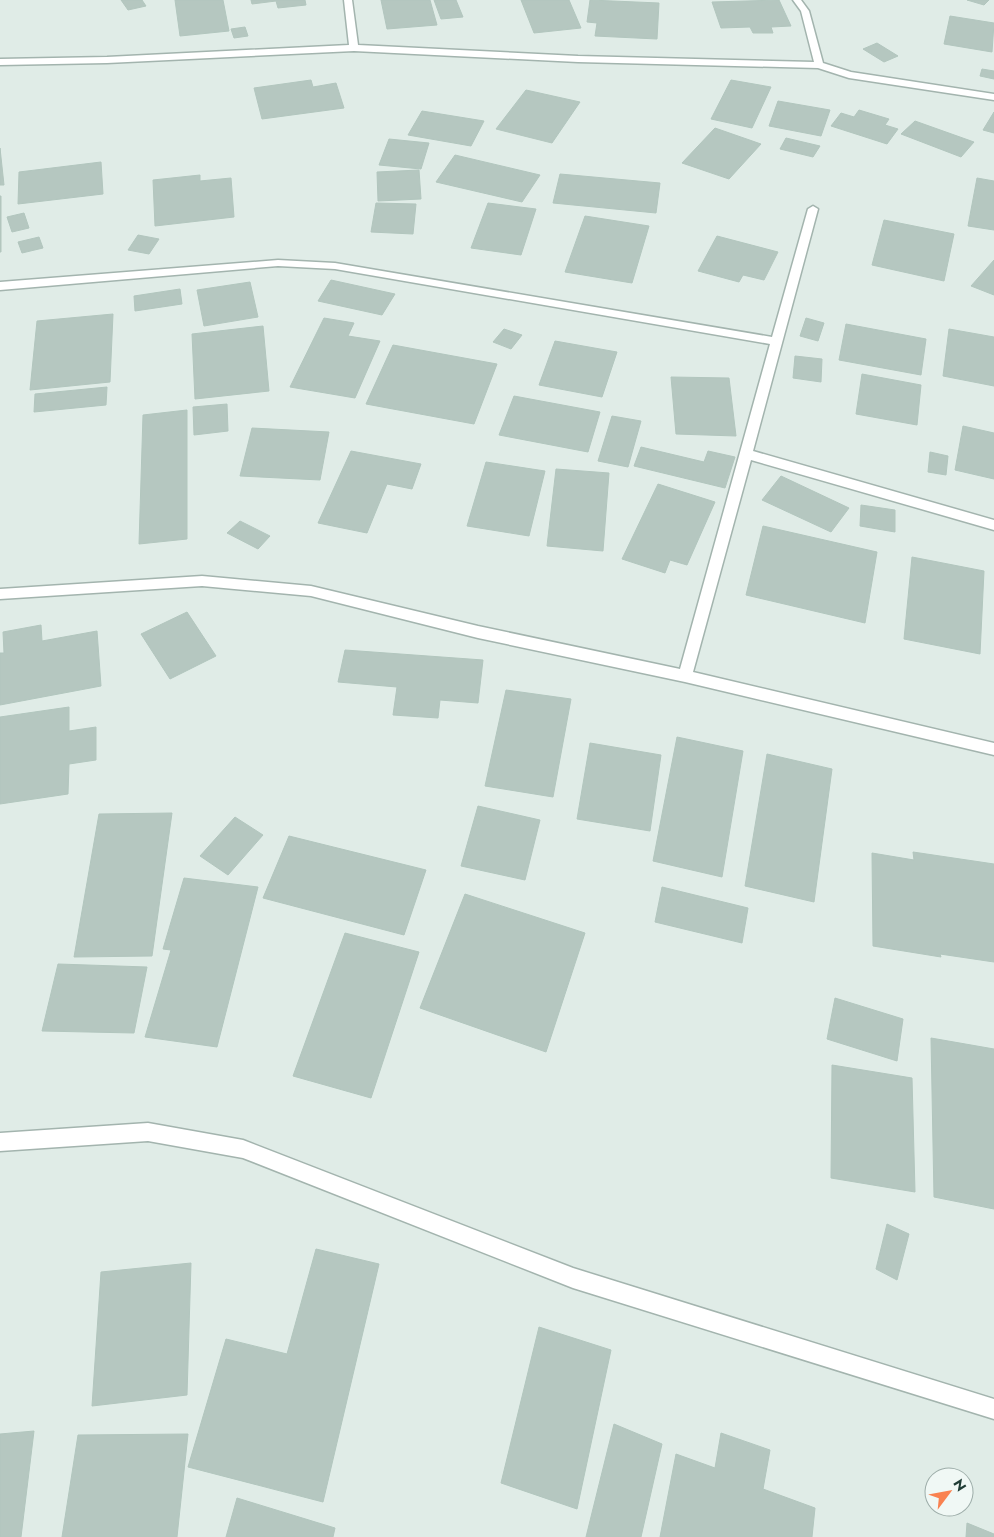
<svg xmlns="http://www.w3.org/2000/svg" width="994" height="1537" viewBox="0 0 994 1537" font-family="Jost,sans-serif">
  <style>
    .building { fill: #b5c7c0; stroke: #b2c6be }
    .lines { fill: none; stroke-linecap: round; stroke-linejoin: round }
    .street-casing { stroke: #a3b4ae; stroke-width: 3 }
    .street { fill: #fff; fill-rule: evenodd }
  </style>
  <rect width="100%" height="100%" fill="#e0ece7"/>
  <!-- building -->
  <path class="building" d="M121,0H142L146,6L128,10Z
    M175,0H223L229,31L180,36Z
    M251,0H305L306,5L278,8L276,1L252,4Z
    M381,0H430L437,25L387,29Z
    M434,0H456L463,17L441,19Z
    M521,0H569L581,28L534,33Z
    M590,0L659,3L657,39L595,36L597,23L587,22Z
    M779,0L791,26L771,27L773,33H753L750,27L721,28L712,2Z
    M967,0H989L984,5Z
    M950,16L994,23L992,52L944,44Z
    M245,27L248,36L234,38L231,29Z
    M877,43L898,56L884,62L863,49Z
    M982,69L994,71V79L980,76Z
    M311,80L313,87L336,83L344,108L262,119L254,88Z
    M731,80L771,87L752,128L711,119Z
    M526,90L580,102L552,143L496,129Z
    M778,101L830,110L821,136L769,126Z
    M859,110L889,119L885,125L898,129L887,144L831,126L841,113L854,117Z
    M422,111L484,121L471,146L408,135Z
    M994,112V133L983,130Z
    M915,121L974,142L961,157L901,134Z
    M715,128L761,144L729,179L682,163Z
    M786,138L820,146L813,157L780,149Z
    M389,139L429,143L421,169L379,165Z
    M0,148L4,185H0Z
    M455,155L540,175L522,202L436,182Z
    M101,162L103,194L18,204L19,172Z
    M419,170L421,199L378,201L377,172Z
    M560,174L660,183L656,213L553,203Z
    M200,175V181L231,178L234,217L155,226L153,180Z
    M977,178L994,181V230L968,226Z
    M1,196V252H0V196Z
    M376,203L416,204L413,234L371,232Z
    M488,203L536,209L521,255L471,248Z
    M24,213L29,228L12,232L7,217Z
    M585,216L649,226L632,283L565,272Z
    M884,220L954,234L944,281L872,265Z
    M138,235L159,239L149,254L128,250Z
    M717,236L778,252L764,280L743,275L739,282L698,271Z
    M39,237L43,248L22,253L18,242Z
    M994,260V295L971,286Z
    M331,280L395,294L382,315L318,301Z
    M250,282L258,317L204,326L197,290Z
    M180,289L182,304L135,311L134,296Z
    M113,314L110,382L30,390L37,321Z
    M324,318L354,323L348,336L380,341L355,398L290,387Z
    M806,318L824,323L818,341L800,336Z
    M846,324L926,339L921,375L839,360Z
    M263,326L269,391L195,399L192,334Z
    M504,329L522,335L511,349L493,342Z
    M949,329L994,337V386L943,376Z
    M555,341L617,352L602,397L539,385Z
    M393,345L497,364L474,424L366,404Z
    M795,356L822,359L821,382L793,378Z
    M862,374L921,385L917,425L856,414Z
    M671,377L729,378L736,436L676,434Z
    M107,387L106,405L34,412L35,394Z
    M514,396L600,412L588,452L499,435Z
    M227,404L228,431L194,435L193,407Z
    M187,410V539L139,544L143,415Z
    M612,416L641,421L628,467L598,461Z
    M963,426L994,433V479L955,470Z
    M252,428L329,432L320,480L240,476Z
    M641,447L704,462L708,451L735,457L725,488L634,466Z
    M351,451L421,464L412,489L387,484L367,533L318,523Z
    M930,452L948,456L946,475L928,472Z
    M486,462L545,471L529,536L467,526Z
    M556,469L609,473L603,551L547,546Z
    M781,476L849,508L831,532L762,500Z
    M658,484L715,502L687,565L670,560L665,573L622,559Z
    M861,505L895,510V532L860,526Z
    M240,521L270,536L258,549L227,533Z
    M763,526L877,552L865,623L746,595Z
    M912,557L984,571L980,654L904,639Z
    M187,612L216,656L170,679L141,634Z
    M41,625L42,641L97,631L101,686L0,705V653H4L3,632Z
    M345,650L483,660L478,703L440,700L438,718L393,715L397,687L338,682Z
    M506,690L571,699L553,797L485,786Z
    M69,707V731L96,727V760L69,764L68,794L0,804V717Z
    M677,737L743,751L722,877L653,861Z
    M590,743L661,755L650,831L577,819Z
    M767,754L832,769L814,902L745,886Z
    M478,806L540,820L525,880L461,866Z
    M172,813L152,956L74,957L99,814Z
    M235,817L263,835L228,875L200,856Z
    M289,836L426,870L404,935L263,898Z
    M913,852L994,864V962L940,954L941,957L873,946L872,853L914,860Z
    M184,878L258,887L217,1047L145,1037L171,950L163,949Z
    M662,887L748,908L742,943L655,922Z
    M465,894L585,933L546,1052L420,1008Z
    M345,933L419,952L371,1098L293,1076Z
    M58,964L147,967L134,1033L42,1031Z
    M835,998L903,1019L897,1061L827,1039Z
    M931,1038L994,1049V1209L934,1197Z
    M832,1065L912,1078L915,1192L831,1178Z
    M887,1224L909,1234L897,1280L876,1269Z
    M316,1249L379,1264L323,1502L188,1467L226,1339L287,1354Z
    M191,1263L187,1395L92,1406L101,1272Z
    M539,1327L611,1350L577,1509L501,1483Z
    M614,1424L662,1444L641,1537H586Z
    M34,1431L21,1537H0V1434Z
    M721,1433L770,1450L763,1489L815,1508L812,1537H660L676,1454L715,1468Z
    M188,1434L177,1537H62L78,1435Z
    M237,1498L335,1528L333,1537H226Z
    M967,1523L994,1534V1537H966Z"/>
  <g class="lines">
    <defs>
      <path id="street" d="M344,0H352L358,45L578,56L814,62L801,11L793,0H801L809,11L823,63L851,72L994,94V100L849,78L818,68L578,62L354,51L107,63L0,65V59L107,57L349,45Z
        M813,206L818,209L753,451L994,520V530L751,460L693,672L994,743V755L685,682L478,638L311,596L202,586L0,599V589L202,576L311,586L478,626L680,669L770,344L335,269L278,266L0,290V282L278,260L335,263L772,337L808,209Z
        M148,1123L243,1140L573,1268L994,1399V1419L573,1288L243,1158L148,1141L0,1151V1133Z"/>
    </defs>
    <!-- street casing -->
    <use href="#street" class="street-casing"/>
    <!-- street -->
    <use href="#street" class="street"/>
  </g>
  <!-- north arrow -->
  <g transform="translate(949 1492) rotate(58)"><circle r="24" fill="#f0f8f5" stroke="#9dada9"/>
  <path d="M0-4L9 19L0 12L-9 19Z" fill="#f98250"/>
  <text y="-8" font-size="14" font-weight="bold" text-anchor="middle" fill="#203d36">N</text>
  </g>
</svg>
